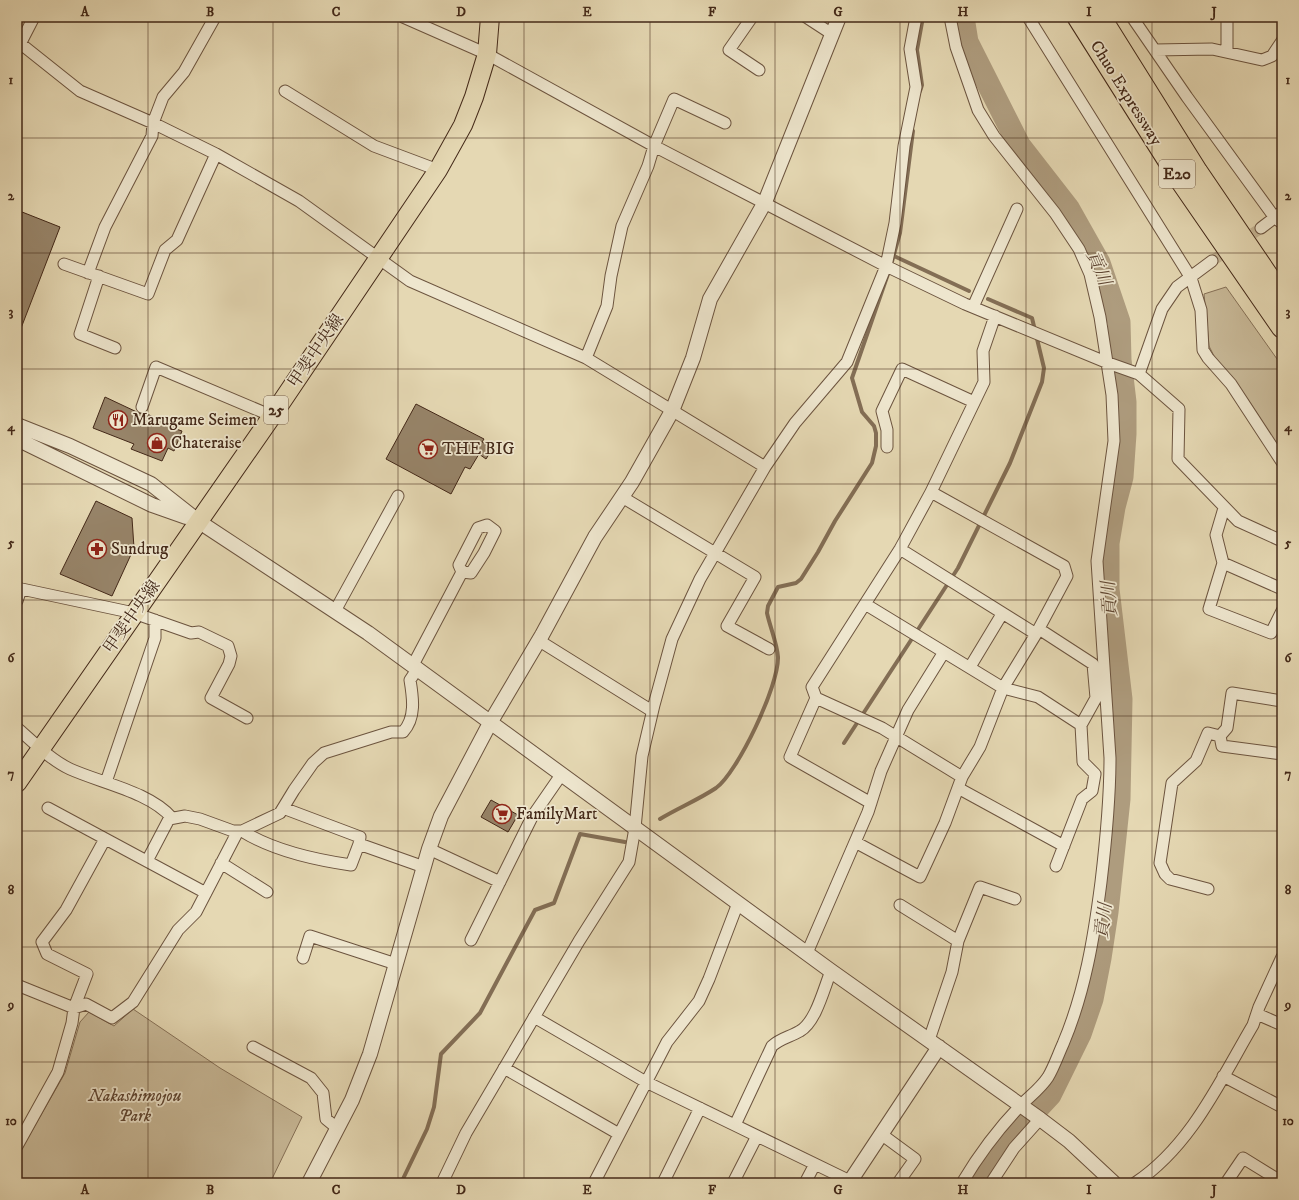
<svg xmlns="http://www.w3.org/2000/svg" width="1299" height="1200" viewBox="0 0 1299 1200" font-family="'IM FELL DW Pica','Noto Serif JP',serif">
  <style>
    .green { fill: #c9ba99; stroke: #867158 }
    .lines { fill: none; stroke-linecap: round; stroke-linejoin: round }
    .stream { stroke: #836e55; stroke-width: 4 }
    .river { stroke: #ae9c7e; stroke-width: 23 }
    .building { fill: #978469; stroke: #432818 }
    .minor-tunnel { stroke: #c5b594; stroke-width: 11; stroke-dasharray: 11 5.5; stroke-linecap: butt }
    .minor-casing { stroke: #6c543f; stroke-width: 13 }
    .tertiary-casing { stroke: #6c543f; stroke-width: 16 }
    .primary-casing { stroke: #432818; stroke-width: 20 }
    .motorway-casing { stroke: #432818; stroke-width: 23 }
    .minor { stroke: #eee6ce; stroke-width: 11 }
    .tertiary { stroke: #eee6ce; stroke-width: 14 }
    .primary { stroke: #e5d8b3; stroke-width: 18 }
    .motorway { stroke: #e5d8b3; stroke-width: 21 }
    .grid { fill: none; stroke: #432818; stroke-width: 1; stroke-opacity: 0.55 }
    .labels { text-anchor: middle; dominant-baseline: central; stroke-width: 3.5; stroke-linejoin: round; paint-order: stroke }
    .shield { fill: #eee6ce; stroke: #76614f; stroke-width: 1 }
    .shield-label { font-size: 16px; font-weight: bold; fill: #432818 }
    .street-label { font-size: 17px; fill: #432818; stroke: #eee6ce }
    .poi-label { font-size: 17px; fill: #432818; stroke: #eee6ce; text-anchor: start }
    .park-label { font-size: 17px; font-style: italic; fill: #5e4532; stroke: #eee6ce }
    .water-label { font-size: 18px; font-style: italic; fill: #5e4532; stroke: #eee6ce }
    .neatline { fill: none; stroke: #432818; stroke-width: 1.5 }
    .grid-label { font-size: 13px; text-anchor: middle; font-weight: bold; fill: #432818 }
  </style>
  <rect width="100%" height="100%" fill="#e5d8b3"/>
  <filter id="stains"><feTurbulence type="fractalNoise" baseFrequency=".005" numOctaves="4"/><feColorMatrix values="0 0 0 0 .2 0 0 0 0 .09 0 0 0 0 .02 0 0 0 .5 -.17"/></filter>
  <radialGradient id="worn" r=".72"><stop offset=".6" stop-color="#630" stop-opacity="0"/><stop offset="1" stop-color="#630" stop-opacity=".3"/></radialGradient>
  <!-- green -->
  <path class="green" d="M1226,287L1282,366V452L1249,401L1217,362L1209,346L1204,294Z
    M133,1009L220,1068L302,1117L270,1183H17V1157L65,1073L80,1022L89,1012L114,1026Z"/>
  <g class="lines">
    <!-- stream -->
    <path class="stream" d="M920,91L922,85L917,50L923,17
      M894,256L969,291
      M891,265L900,233L913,131
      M844,743L958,568L1010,463L1042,382L1044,368L1032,318L988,299
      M660,819C678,808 698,800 716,788C738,772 779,685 778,657C777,643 770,627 767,613L768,606L778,587L796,583L801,579L818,552L835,521L872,463L876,446V433L874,426L862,412L852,378L889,271
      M401,1183L427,1129L434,1107L441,1054L480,1013L535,910L554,903L580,834L625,842"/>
    <!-- river -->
    <path class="river" d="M963,17L967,42L1019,145L1068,208L1099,263L1119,322L1120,360L1125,402V434L1122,477L1114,507L1108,543V589L1121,699L1119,799L1107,912L1100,958L1092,999L1080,1034L1050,1095L983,1167L974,1183"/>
  </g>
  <!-- building -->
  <path class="building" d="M17,210L60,227L18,336L17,335Z
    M105,397L139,413L147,414L174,426L173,428L182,431L174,451L168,448L162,461L131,449L134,444L93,428Z
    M416,404L484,439L482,442L493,448L486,459L479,454L470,469L465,467L451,494L386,459Z
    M96,501L132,518L134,548L112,596L60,574Z
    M491,800L518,815L508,832L481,817Z"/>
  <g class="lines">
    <!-- minor-tunnel -->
    <path class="minor-tunnel" d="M1212,261L1261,228"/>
    <defs>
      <path id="minor" d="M403,17L487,54L654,146L886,266L965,304L1108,363L1139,374L1179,409L1178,459L1238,521L1282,541
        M752,17L729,50L759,70
        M806,17L832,34
        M950,17L956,47L978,110L994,136L1055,213L1079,249L1090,274L1100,317L1112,395L1114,441L1097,561L1110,758C1110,800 1106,840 1101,882C1094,937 1085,992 1063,1044C1058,1055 1054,1067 1048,1077C1041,1088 1030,1096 1021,1105C999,1128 978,1156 962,1183
        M1028,17L1191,278L1201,310L1203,350L1208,358L1231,384L1282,462
        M1132,17L1187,97L1275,218L1282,223
        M21,44L80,91L153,123L216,154L299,201L410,281L586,358L765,467
        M17,50L34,17
        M1155,50L1212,49L1262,60L1272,56L1282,41
        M1227,52V17
        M285,91L374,146L438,170
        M1261,228L1282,212
        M64,264L148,294L165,250L177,240L216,154
        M88,273L105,227L152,136L153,123L163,97L184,72L215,17
        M99,276L80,334L115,348
        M973,307L1017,209
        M586,358L607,306L611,276L622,226L648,166L654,146L674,99L725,123
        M1139,374L1162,309L1177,287L1212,261
        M142,407L156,367L272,416
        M887,447V430L882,411L902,369L974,402
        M622,497L755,577L727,626L769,649
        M1224,508L1216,535L1223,563L1209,609L1271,633L1282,611
        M487,525L495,531L484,553L471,573L462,572L459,565L478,528Z
        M900,549L1036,634
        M1223,563L1282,589
        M17,588L134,613L191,633L199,632L228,646L231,656L229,664L211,698L247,718
        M17,601L21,589
        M865,604L1003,688L1038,697L1081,725L1096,698L1093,664L1039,629
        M335,611L398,496
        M538,640L652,711
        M413,665L462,572
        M970,667L1002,614
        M816,698L790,757L871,803
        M1282,701L1232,693L1227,728L1220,736L1222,746L1282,754
        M17,728C33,742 51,760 70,769C101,783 150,792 172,818
        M962,777L882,728L816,698L812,687L900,549L931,492L984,382L983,351L995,316
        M106,782L155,638V620
        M958,788L1064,846
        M48,808L206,893
        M283,808L360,837L359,844L424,867
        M242,831C272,850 316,860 351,865L359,844
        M855,842L920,877L945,823L962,777L980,747L1003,688L1036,634L1067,576L1064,566L931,492
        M429,849L500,882
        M147,861L169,819L185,816L200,819L233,831H242L280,813L294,790L313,763L324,753L391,732H403C416,718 413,698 410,680L418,668
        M221,863L267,892
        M1056,866L1082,799L1092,791L1095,774L1083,762L1081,725
        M1208,889L1170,879L1165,874L1160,863L1172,783L1196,761L1208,733L1220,736
        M900,905L958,941
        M471,940L532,817L561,775
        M807,953L868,812L881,771L908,710L944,652
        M303,958L310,936L396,964
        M17,985L74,1008L86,1004L112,1018L133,1002L178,930L196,912L238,831
        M1257,1014L1282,1025
        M534,1017L646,1082L850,1181
        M929,1040L952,972L958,941L980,887L1015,899
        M253,1047L311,1078L323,1093L326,1119L337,1128
        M504,1068L619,1134
        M1223,1076L1282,1107
        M735,1125L772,1046C781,1038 790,1037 800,1031C816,1022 824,988 831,971
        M881,1134L915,1159L898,1183
        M17,1146L58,1072L72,1023L74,1008L87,974L47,954L42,942L66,910L105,839
        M442,1183L466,1133L579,941L629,862L635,828L642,756L654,705L672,639L700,579L765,467L795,423L847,362L886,266L895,223L904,146L916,87L910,49L916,17
        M594,1183L667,1042L699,1001L709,979L738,903
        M663,1183L700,1108
        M733,1183L757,1136
        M805,1183L815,1164
        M991,1183L1014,1148L1040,1119
        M1135,1183C1191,1146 1220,1081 1253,1025L1259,1007L1282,957
        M1226,1183L1243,1158L1282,1182"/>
      <path id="tertiary" d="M17,425L70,446L151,484L198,521L368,633L831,971L1040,1119L1069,1141L1114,1183
        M17,439L152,505L186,517
        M309,1183L352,1100L370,1054L429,849L441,816L490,723L542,635L595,537L632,482L672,411L693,358L710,299L765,202L839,17
        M849,1183L939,1047"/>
      <path id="primary" d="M17,783L272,416L438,170L463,125L474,97L487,54L490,17"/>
      <path id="motorway" d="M1078,17L1182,182L1282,327
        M1100,17L1197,172L1282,297"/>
    </defs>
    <!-- minor casing -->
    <use href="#minor" class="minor-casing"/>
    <!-- tertiary casing -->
    <use href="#tertiary" class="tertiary-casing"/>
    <!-- primary casing -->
    <use href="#primary" class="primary-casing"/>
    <!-- motorway casing -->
    <use href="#motorway" class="motorway-casing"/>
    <!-- minor -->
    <use href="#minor" class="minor"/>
    <!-- tertiary -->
    <use href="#tertiary" class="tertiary"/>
    <!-- primary -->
    <use href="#primary" class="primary"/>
    <!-- motorway -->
    <use href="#motorway" class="motorway"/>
  </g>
  <!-- grid -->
  <path class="grid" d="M148,17V1183M273,17V1183M398,17V1183M524,17V1183M650,17V1183M775,17V1183M900,17V1183M1026,17V1183M1152,17V1183M17,138H1282M17,253H1282M17,369H1282M17,484H1282M17,600H1282M17,716H1282M17,831H1282M17,947H1282M17,1062H1282"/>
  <!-- icons -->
  <defs>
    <symbol id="restaurant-ring" viewBox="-11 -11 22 22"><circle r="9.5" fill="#eee6ce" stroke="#8f2418" stroke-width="1.5"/><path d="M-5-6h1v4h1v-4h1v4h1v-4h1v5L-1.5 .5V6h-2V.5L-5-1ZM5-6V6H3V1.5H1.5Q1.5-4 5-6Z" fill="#8f2418"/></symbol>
    <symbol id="shop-ring" viewBox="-11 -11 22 22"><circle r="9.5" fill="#eee6ce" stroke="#8f2418" stroke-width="1.5"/><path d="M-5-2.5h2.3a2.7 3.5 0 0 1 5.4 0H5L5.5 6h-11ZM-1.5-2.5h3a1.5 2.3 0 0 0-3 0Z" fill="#8f2418"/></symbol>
    <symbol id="supermarket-ring" viewBox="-11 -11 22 22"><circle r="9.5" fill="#eee6ce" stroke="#8f2418" stroke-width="1.5"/><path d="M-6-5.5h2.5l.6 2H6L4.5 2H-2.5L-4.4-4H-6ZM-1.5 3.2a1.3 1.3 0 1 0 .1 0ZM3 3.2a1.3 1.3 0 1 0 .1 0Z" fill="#8f2418"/></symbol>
    <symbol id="pharmacy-ring" viewBox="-11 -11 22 22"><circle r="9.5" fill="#eee6ce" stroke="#8f2418" stroke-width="1.5"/><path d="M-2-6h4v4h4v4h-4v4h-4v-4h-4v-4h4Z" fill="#8f2418"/></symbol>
  </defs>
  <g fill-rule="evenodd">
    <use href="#restaurant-ring" x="107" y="409" width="22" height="22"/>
    <use href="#shop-ring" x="146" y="432" width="22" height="22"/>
    <use href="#supermarket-ring" x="417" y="438" width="22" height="22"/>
    <use href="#pharmacy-ring" x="86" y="538" width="22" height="22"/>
    <use href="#supermarket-ring" x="491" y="803" width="22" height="22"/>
  </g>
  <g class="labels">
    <!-- shield labels -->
    <g class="shield">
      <rect x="1159" y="160" width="36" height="28" rx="3"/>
      <rect x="264" y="396" width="24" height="28" rx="3"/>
    </g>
    <g class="shield-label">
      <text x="1177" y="174">E20</text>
      <text x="276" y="410">25</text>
    </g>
    <!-- street labels -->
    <g class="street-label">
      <text transform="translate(1126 93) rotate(58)">Chuo Expressway</text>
      <text transform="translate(316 351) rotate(-56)">甲斐中央線</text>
      <text transform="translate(132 617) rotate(-55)">甲斐中央線</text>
    </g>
    <!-- poi labels -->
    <g class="poi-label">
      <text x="132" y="420">Marugame Seimen</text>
      <text x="171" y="443">Chateraise</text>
      <text x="442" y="449">THE BIG</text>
      <text x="111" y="549">Sundrug</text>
      <text x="516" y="814">FamilyMart</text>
    </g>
    <!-- park labels -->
    <g class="park-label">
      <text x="135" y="1096">Nakashimojou<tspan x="135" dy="20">Park</tspan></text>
    </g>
    <!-- water labels -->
    <g class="water-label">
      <text transform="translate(1098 268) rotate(67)">貢川</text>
      <text transform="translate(1110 599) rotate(-94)">貢川</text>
      <text transform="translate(1104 921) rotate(-83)">貢川</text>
    </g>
  </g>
  <!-- margin -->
  <rect width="1299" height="1200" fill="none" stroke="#e5d8b3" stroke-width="44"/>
  <rect x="22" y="22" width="1255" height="1156" class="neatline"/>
  <g class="grid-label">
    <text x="85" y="16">A</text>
    <text x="210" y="16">B</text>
    <text x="336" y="16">C</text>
    <text x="461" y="16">D</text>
    <text x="587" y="16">E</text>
    <text x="712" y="16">F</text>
    <text x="838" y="16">G</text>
    <text x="963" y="16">H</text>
    <text x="1089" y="16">I</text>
    <text x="1214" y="16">J</text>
    <text x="11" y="84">1</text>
    <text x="1288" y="84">1</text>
    <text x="11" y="200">2</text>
    <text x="1288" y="200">2</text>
    <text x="11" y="316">3</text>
    <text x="1288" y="316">3</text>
    <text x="11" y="431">4</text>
    <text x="1288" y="431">4</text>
    <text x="11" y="547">5</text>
    <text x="1288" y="547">5</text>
    <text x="11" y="662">6</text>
    <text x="1288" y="662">6</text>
    <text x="11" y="778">7</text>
    <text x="1288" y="778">7</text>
    <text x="11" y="894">8</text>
    <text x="1288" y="894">8</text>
    <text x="11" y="1009">9</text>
    <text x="1288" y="1009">9</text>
    <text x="11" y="1125">10</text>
    <text x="1288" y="1125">10</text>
    <text x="85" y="1194">A</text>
    <text x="210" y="1194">B</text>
    <text x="336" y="1194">C</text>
    <text x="461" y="1194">D</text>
    <text x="587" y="1194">E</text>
    <text x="712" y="1194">F</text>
    <text x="838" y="1194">G</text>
    <text x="963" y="1194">H</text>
    <text x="1089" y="1194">I</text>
    <text x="1214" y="1194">J</text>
  </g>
  <rect width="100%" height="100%" filter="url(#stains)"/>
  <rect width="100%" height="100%" fill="url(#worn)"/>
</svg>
